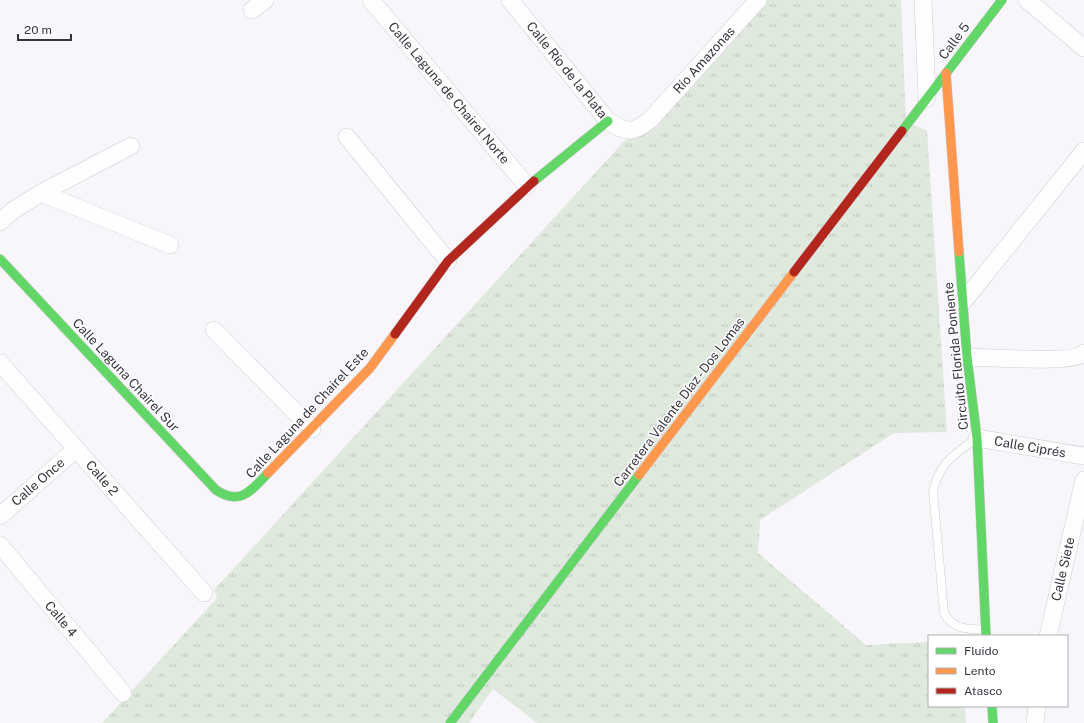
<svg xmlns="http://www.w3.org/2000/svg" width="1084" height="723" viewBox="0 0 1084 723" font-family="'Public Sans',sans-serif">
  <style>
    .grass { fill: url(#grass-tufts) }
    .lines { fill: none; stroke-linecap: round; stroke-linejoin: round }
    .lane-casing { stroke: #cfccd3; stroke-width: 9 }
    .street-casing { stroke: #cfccd3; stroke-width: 18 }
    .fast-casing { stroke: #cfccd3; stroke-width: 10 }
    .slow-casing { stroke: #cfccd3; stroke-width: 10 }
    .jam-casing { stroke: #cfccd3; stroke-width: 10 }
    .lane { stroke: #fefefe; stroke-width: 8 }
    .street { stroke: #fefefe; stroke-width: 17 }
    .fast { stroke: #63d668; stroke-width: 9 }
    .slow { stroke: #ff974d; stroke-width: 9 }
    .jam { stroke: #b3261e; stroke-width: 9 }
    .labels { text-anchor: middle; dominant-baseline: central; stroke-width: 3; stroke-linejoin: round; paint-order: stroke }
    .street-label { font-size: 13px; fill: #38343e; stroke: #fff }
  </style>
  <defs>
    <pattern id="grass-tufts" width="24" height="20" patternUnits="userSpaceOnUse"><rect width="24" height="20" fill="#e0e9dd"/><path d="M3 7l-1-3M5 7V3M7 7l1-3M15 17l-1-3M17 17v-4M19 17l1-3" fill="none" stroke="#c1c8bf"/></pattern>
  </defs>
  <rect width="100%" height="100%" fill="#f8f6fb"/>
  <!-- grass -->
  <path class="grass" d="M753,0H901L906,123L927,130L947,432L894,433L760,520L758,553L866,645L929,642V706H965L966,723H537L493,689L469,723H102L217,598L214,590Z"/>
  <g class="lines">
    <defs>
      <path id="lane" d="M974,440C952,456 940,463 933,491L944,613C954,631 967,628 985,630"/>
      <path id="street" d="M371,0L527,186
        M510,0L608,121C627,133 631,134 650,120L758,0
        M923,0L927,98
        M1027,0L1084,48
        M252,10L265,0
        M347,137L448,261
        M41,193L131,146
        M0,222L12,211L41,193L170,245
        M963,302L1084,151
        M214,330L312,429
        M967,357C986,357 1074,364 1084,353
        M0,363L204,593
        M977,438L1084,456
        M0,516L76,449
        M0,545L123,693
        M1048,636L1084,480
        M1035,723L1037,706"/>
      <path id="fast" d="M902,131L1002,0
        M534,181L608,121
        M959,252L967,357L977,438L986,636
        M0,259L216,490C240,506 251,491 268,473
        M992,706L993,723
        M450,723L639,475"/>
      <path id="slow" d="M946,73L959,252
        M268,473L370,368L395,334
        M639,475L794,272"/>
      <path id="jam" d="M794,272L902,131
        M395,334L448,261L534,181"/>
    </defs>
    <!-- lane casing -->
    <use href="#lane" class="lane-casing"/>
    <!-- street casing -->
    <use href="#street" class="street-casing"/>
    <!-- fast casing -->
    <use href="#fast" class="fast-casing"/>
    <!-- slow casing -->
    <use href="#slow" class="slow-casing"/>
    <!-- jam casing -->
    <use href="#jam" class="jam-casing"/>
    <!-- lane -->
    <use href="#lane" class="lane"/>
    <!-- street -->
    <use href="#street" class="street"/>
    <!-- fast -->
    <use href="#fast" class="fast"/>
    <!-- slow -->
    <use href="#slow" class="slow"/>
    <!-- jam -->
    <use href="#jam" class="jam"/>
  </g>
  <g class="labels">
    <!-- street labels -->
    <g class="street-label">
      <text transform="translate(954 41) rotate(-53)">Calle 5</text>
      <text transform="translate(704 60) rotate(-48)">Río Amazonas</text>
      <text transform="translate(567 70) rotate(51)">Calle Río de la Plata</text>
      <text transform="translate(449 93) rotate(50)">Calle Laguna de Chairel Norte</text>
      <text transform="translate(956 356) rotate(-96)">Circuito Florida Poniente</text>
      <text transform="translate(126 375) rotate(47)">Calle Laguna Chairel Sur</text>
      <text transform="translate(679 402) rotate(-53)">Carretera Valente Díaz - Dos Lomas</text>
      <text transform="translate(307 413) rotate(-47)">Calle Laguna de Chairel Este</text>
      <text transform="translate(1030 447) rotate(10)">Calle Ciprés</text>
      <text transform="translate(102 478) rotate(49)">Calle 2</text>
      <text transform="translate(38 482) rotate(-41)">Calle Once</text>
      <text transform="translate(1063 569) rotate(-77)">Calle Siete</text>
      <text transform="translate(61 619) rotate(50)">Calle 4</text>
    </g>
  </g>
  <!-- legend -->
  <rect x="928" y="635" width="140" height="72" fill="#ffffff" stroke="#afaeb2"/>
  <rect x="936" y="648" width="20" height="6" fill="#63d668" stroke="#afaeb2"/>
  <text x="964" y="655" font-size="12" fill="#38343e">Fluido</text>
  <rect x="936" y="668" width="20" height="6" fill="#ff974d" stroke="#afaeb2"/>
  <text x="964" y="675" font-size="12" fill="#38343e">Lento</text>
  <rect x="936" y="688" width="20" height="6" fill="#b3261e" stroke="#afaeb2"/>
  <text x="964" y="695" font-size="12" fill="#38343e">Atasco</text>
  <!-- scale -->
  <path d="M18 34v6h53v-6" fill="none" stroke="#38343e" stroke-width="2"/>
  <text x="24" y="34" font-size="12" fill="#38343e" stroke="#ffffff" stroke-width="3" paint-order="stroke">20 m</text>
</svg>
